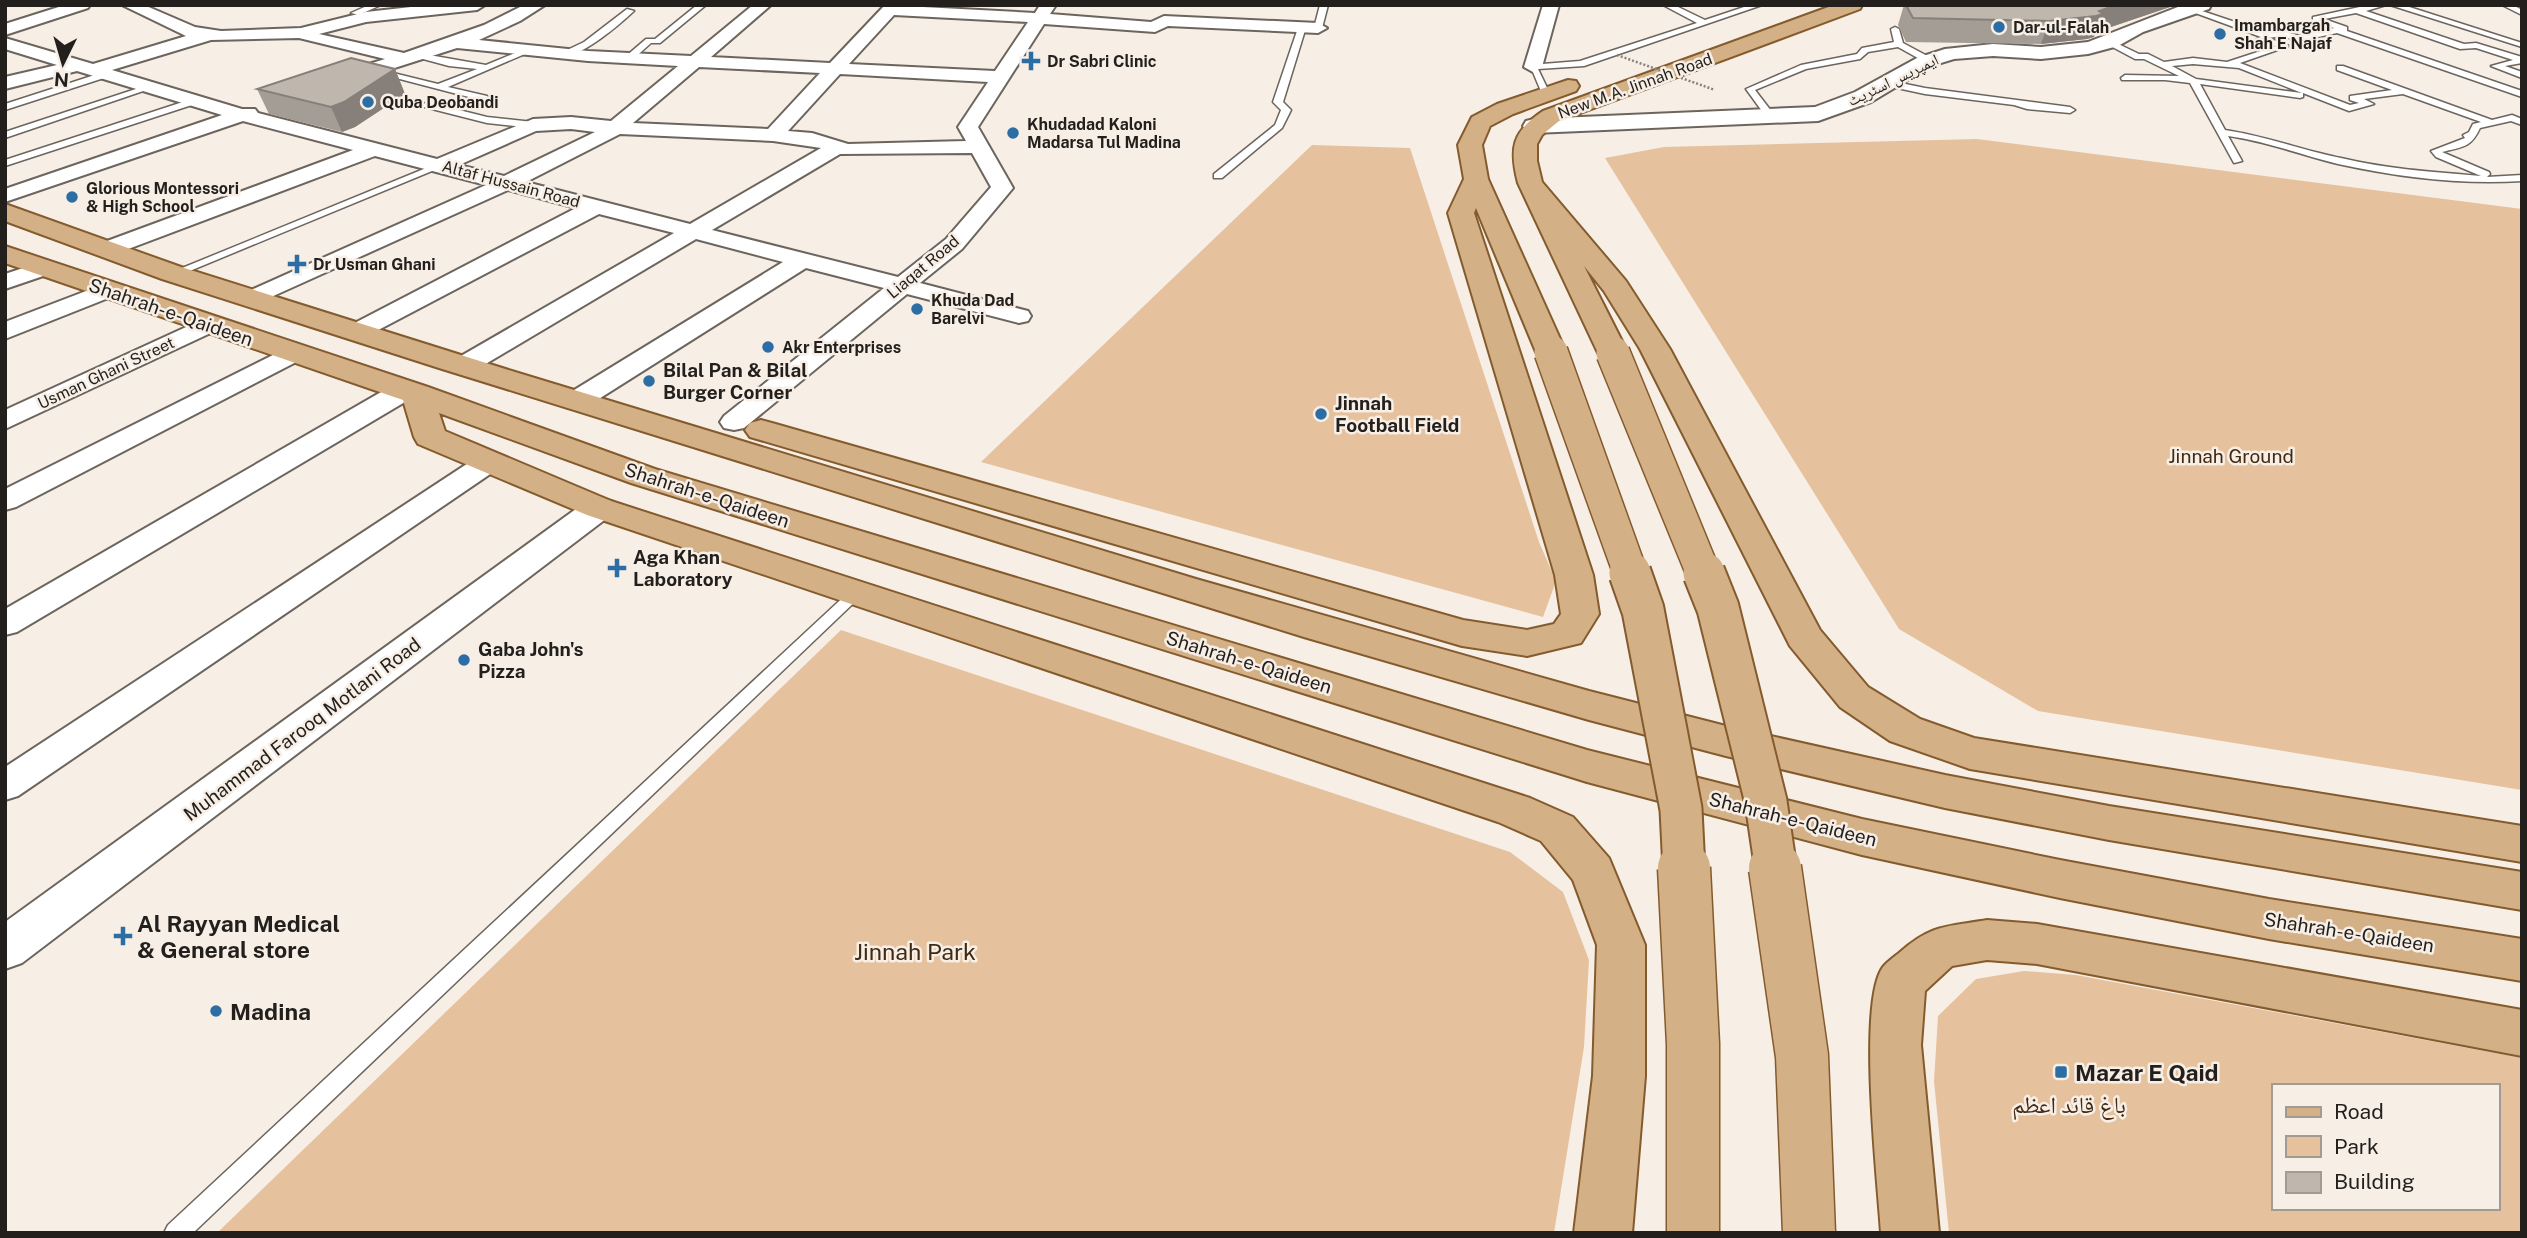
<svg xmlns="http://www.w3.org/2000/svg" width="2527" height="1238" viewBox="0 0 2527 1238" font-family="'Public Sans','Noto Naskh Arabic',sans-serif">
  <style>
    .green { fill: #e6c19d; fill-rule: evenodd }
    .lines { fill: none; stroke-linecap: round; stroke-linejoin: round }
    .service-casing { stroke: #6c655d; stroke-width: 3 }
    .minor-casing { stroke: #6c655d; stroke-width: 4 }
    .tertiary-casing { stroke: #6c655d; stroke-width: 4 }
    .primary-casing { stroke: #845b2d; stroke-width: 4 }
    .service { fill: #fff; fill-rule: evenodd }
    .minor { fill: #fff; fill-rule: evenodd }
    .tertiary { fill: #fff; fill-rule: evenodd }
    .primary { fill: #d4b086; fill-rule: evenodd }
    .primary-bridge-far2-casing { stroke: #845b2d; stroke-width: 36; stroke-linecap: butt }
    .primary-bridge-far1-casing { stroke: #845b2d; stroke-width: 45; stroke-linecap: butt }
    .primary-bridge-casing { stroke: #845b2d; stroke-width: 55; stroke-linecap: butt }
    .path-bridge { stroke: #87817c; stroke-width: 2.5; stroke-dasharray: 2 2; stroke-linecap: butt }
    .primary-bridge-far2 { stroke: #d4b086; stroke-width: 33 }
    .primary-bridge-far1 { stroke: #d4b086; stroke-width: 41 }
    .primary-bridge { stroke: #d4b086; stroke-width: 52 }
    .wall { fill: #a49d96 }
    .shaded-wall { fill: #867f7a }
    .building { fill: #bfb6ae; stroke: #867f7a; stroke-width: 2 }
    .poi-dot { fill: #2c6ea4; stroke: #f7eee6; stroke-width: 2.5 }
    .labels { text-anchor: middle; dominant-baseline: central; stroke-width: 5; stroke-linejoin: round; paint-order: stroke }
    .far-poi-label { font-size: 16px; font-weight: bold; fill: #221f1c; stroke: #f7eee6; text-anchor: start }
    .far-street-label { font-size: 16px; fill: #221f1c; stroke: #f7eee6 }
    .street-label { font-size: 19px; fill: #221f1c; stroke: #f7eee6 }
    .poi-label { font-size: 19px; font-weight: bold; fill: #221f1c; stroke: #f7eee6; text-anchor: start }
    .park-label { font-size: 19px; fill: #402a13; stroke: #f7eee6 }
    .near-poi-label { font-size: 23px; font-weight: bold; fill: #221f1c; stroke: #f7eee6; text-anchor: start }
    .near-park-label { font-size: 23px; fill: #402a13; stroke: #f7eee6 }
  </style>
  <rect width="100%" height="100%" fill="#f7eee6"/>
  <!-- green -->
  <path class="green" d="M1977,139L2522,209V790L2038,711L1899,629L1605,158L1664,147Z
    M1312,145L1410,148L1539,542L1556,581L1543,617L981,462Z
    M841,630L1510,852L1563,892L1589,960L1584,1047L1554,1233H217Z
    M2024,971L2076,975L2522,1058V1233H1949L1934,1081L1938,1016L1976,979ZM2273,1086H2497V1208H2273Z"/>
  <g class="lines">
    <defs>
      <path id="service" d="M369,5H381L363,13L375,15V19L351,13Z
        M697,5H706L660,43H651L631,61H625V57L646,39H655Z
        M1320,5H1328L1322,28L1318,30L1314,28Z
        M1663,5H1674L1705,20L1750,5H1762L1584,66L1538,69L1550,94L1543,96L1530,65L1580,61L1697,23Z
        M2369,5H2386L2366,11L2464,44L2476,43L2522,57V63L2505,66L2522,72V78L2491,66L2513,60L2476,48L2460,49L2356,13L2324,19L2347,27V31L2522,91V97L2337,33L2299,41L2282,36L2268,38L2289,46L2240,63L2350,105L2359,103L2350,100V96L2392,90L2337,70V66H2343L2492,120L2512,115L2522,119V125L2511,121L2480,128C2471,148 2462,147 2442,152L2489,172L2490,174L2487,177L2522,175V181C2462,185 2397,177 2338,164C2301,155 2266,141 2228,136L2242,161L2234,163L2190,83L2165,80H2122L2121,78L2125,75L2179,76L2144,59H2135L2105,43L2112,41L2139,54H2148L2164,62L2193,58L2227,62L2276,46L2258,41L2257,39L2261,37L2190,11V7L2268,33L2283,31L2300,36L2334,28L2313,21V17ZM2193,64L2239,68L2302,93L2196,79L2172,66ZM2200,84L2300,98L2303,97V93L2349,111L2374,104L2364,99L2403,94L2481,122L2473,124L2469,132L2463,135L2465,138L2431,151L2436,157L2481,176C2434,172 2387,169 2341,158C2302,150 2265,136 2225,130Z
        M2390,5H2403L2522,43V47Z
        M2502,5H2513L2522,10V15Z
        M627,9L634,11C619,25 583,56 563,56V52L584,42Z
        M1299,25L1306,27L1283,102L1291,110L1282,128L1222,178H1214V174L1275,125L1281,110L1273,102Z
        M1895,27L1899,29L1903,43L1931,58V62H1925L1898,47L1868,52L1860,59L1806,69L1755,90L1775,116L1770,119L1767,118L1746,89L1801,65L1857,54L1862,48L1894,42L1891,29Z
        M527,48L534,50L448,87L487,96L489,98L484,101L373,72L377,69L438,84L477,69L449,66L412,56V52L486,65Z
        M107,71L111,74L110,76L5,110V104Z
        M1886,80L1925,88L2070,107L2075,110L2070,113L2027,109L2014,105L1925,94L1883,85L1882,83Z
        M148,85L155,87L5,138V132Z
        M195,98L198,99V103L5,166V160Z
        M427,102L487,117L533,122L538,125L533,128L487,123L424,107L422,105Z
        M436,164L444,166L180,275L170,273Z
        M856,588L864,593L861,596L193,1233H164L168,1225L851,590Z"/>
      <path id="minor" d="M65,5H90L88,8L5,35V24Z
        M122,5H144L195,27L221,31L301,28L366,12L429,5H485L477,10L366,22L319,34L404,53L484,25L524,5H545L520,21L479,40L588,51L691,56L753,5H771L711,57L830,63L885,5L1035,13L1040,5H1056L1050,14L1151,22L1164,16L1318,23L1327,28L1318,33L1168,26L1155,32L1044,24L978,127L1013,188L962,249L920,283L1028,311L1031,316L1028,321L1019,323L907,294L744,428L734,430L724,428L720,422L724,416L884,288L806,268L586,407L576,409L566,407L562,401L566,395L783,262L696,239L472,372L463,374L454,372L450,366L454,360L674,233L599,214L365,337L356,340L347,337L343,332L347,327L576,208L508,190L251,306L242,304L239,299L242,294L486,185L375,156L115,254H99L95,249L99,244L353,150L243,121L5,202V189L222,115L77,71L5,89V77L57,65L5,49V38L93,64L186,36ZM894,15L1028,22L995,71L849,64ZM299,38L385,59L331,76L329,80L331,84L338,86L457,48L588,61L678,66L611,121L571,117L533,119L437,159L258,113L255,109H242L112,70L211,40ZM699,67L820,73L768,129L633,123ZM840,74L988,82L958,127L966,141L848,144L812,133L788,131ZM571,129L595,132L504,176L459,165L536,131ZM620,134L773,141L821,148L690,224L526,182ZM972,153L991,187L946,239L898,277L712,230L840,154Z
        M1543,5H1559L1542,67L1533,72L1524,67Z
        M44,261L52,263L56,268L52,273L5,289V274Z
        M107,283L116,285L119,290L116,295L5,339V322Z
        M208,317L217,320L221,325L217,330L5,429V410Z
        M293,345L302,347L306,353L302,359L16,507L5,510V489Z
        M405,382L415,384L418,390L415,396L17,632L5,635V609L395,384Z
        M489,453L499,456L503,462L499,468L18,796L5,800V767L479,456Z"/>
      <path id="tertiary" d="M2183,5H2211L2209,9L2143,32L2118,46L2088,54L2041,59L1993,56L1954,59L1931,66L1871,102L1818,121L1534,133L1526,131L1523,126L1526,121L1534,119L1815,107L1855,92L1917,58L1945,49L1993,44L2041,47L2088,42Z
        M599,498L611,501L616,508L611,515L22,963L5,969V922L587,501Z"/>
      <path id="primary" d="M1834,5H1862L1860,9L1559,121L1542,135L1537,144V161L1542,182L1626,281L1670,349L1820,630L1868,687L1920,719L1974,738L2522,826V862L1970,769L1890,741L1840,707L1790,646L1640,349L1604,291L1584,266L1628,353L1624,359L1613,362L1602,359L1598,353L1518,183C1509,148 1512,132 1543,111Z
        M1568,80L1576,81L1579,86L1576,91L1513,114L1490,126L1482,145L1488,179L1566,352L1562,358L1551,361L1540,358L1536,352L1476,208L1474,213L1593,575L1599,614L1581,643L1527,656L1462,646L750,437L745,430L750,423L761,420L772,423L1463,620L1527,630L1554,624L1561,614L1555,575L1448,213L1464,179L1458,145L1472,117L1497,104Z
        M5,204L181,267L515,372L1196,579L1589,691L1726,726L1945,775L2109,806L2522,872V910L2109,840L1945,808L1726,756L1589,720L1304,637L439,368L162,279L5,221Z
        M5,246L428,387L655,469L1587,750L1862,819L2060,860L2269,899L2522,939V981L2269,939L2060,898L1862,855L1587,782L631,483L439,413L445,431L611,501L1530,798L1573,817L1609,858L1645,945V1076L1632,1233H1574L1593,1076L1597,945L1573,880L1541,841L1498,822L587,515L418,444L414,437L403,400L5,263Z
        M1987,920L2037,924L2522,1010V1056L2037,964L1987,960L1952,966L1925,991L1921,1045L1939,1233H1881C1878,1183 1857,1002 1883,967C1887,962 1894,957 1899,953C1932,924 1946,927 1987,920Z"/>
    </defs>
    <!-- service casing -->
    <use href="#service" class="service-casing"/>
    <!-- minor casing -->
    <use href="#minor" class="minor-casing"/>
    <!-- tertiary casing -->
    <use href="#tertiary" class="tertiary-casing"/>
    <!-- primary casing -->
    <use href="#primary" class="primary-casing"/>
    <!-- service -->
    <use href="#service" class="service"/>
    <!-- minor -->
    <use href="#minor" class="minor"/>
    <!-- tertiary -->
    <use href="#tertiary" class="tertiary"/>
    <!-- primary -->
    <use href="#primary" class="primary"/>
    <defs>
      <path id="primary-bridge-far2" d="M1551,352L1631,575
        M1613,353L1704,575"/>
      <path id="primary-bridge-far1" d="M1630,573L1643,610L1681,809L1684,870
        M1704,573L1718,608L1766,802L1776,870"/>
      <path id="primary-bridge" d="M1684,868L1693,1044V1233
        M1775,868L1802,1056L1809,1233"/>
    </defs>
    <!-- primary-bridge-far2 casing -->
    <use href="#primary-bridge-far2" class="primary-bridge-far2-casing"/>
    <!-- primary-bridge-far1 casing -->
    <use href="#primary-bridge-far1" class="primary-bridge-far1-casing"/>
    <!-- primary-bridge casing -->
    <use href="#primary-bridge" class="primary-bridge-casing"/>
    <!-- path-bridge -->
    <path class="path-bridge" d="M1617,55L1715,90"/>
    <!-- primary-bridge-far2 -->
    <use href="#primary-bridge-far2" class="primary-bridge-far2"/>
    <!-- primary-bridge-far1 -->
    <use href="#primary-bridge-far1" class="primary-bridge-far1"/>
    <!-- primary-bridge -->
    <use href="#primary-bridge" class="primary-bridge"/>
  </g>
  <!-- wall -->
  <path class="wall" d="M1904,5H2176L2096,32L2094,37L2087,39L2041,44L1906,42L1898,25Z
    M395,69L405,94L355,127L342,132L269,114L257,89Z"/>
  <!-- shaded-wall -->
  <path class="shaded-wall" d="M2116,5H2176L2096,32L2094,37L2087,39L2041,44L2049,21L2099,11Z
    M395,69L405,94L355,127L342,132L331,107Z"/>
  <!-- building -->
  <path class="building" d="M1906,5H2116L2099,11L2103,14L2096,16L2049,21L1913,18Z
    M351,58L395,69L344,102L331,107L257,89Z"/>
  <!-- markers -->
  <g class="poi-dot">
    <circle cx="1999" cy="27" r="7"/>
    <circle cx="2220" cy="34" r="7"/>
    <path d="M1027.5 50.5h7v7h7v7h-7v7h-7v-7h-7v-7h7z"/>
    <circle cx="368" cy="102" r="7"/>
    <circle cx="1013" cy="133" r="7"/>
    <circle cx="72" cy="197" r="7"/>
    <path d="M293.5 253.5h7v7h7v7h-7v7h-7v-7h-7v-7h7z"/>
    <circle cx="917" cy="309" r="7"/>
    <circle cx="768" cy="347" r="7"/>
    <circle cx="649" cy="381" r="7"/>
    <circle cx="1321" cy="414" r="7"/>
    <path d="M613.5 557.5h7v7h7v7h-7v7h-7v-7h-7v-7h7z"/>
    <circle cx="464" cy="660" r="7"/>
    <path d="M119.5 925.5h7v7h7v7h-7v7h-7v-7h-7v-7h7z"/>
    <circle cx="216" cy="1011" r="7"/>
    <rect x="2054" y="1065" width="14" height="14" rx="3.5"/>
  </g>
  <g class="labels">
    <!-- far-poi labels -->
    <g class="far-poi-label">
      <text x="2234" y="25">Imambargah<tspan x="2234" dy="18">Shah E Najaf</tspan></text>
      <text x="2013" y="27">Dar-ul-Falah</text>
      <text x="1047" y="61">Dr Sabri Clinic</text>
      <text x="382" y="102">Quba Deobandi</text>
      <text x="1027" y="124">Khudadad Kaloni<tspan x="1027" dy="18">Madarsa Tul Madina</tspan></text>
      <text x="86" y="188">Glorious Montessori<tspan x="86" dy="18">&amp; High School</tspan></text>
      <text x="313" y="264">Dr Usman Ghani</text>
      <text x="931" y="300">Khuda Dad<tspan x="931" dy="18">Barelvi</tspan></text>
      <text x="782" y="347">Akr Enterprises</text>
    </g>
    <!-- far-street labels -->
    <g class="far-street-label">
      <text transform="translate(1893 80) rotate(-26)">ایمپریس اسٹریٹ</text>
      <text transform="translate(1635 86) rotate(-20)">New M.A. Jinnah Road</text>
      <text transform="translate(511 184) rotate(15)">Altaf Hussain Road</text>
      <text transform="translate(923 267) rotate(-40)">Liaqat Road</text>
      <text transform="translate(106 373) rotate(-25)">Usman Ghani Street</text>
    </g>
    <!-- street labels -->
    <g class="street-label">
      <text transform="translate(171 312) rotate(19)">Shahrah-e-Qaideen</text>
      <text transform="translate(707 495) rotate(18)">Shahrah-e-Qaideen</text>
      <text transform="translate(1249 662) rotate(17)">Shahrah-e-Qaideen</text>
      <text transform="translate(302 729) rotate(-37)">Muhammad Farooq Motlani Road</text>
      <text transform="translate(1793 819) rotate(14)">Shahrah-e-Qaideen</text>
      <text transform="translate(2349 932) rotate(9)">Shahrah-e-Qaideen</text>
    </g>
    <!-- poi labels -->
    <g class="poi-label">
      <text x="663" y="370">Bilal Pan &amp; Bilal<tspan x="663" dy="22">Burger Corner</tspan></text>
      <text x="1335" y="403">Jinnah<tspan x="1335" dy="22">Football Field</tspan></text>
      <text x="633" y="557">Aga Khan<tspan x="633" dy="22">Laboratory</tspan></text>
      <text x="478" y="649">Gaba John's<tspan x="478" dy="22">Pizza</tspan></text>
    </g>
    <!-- park labels -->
    <g class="park-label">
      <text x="2231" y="456">Jinnah Ground</text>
    </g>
    <!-- near-poi labels -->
    <g class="near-poi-label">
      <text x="137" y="923">Al Rayyan Medical<tspan x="137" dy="26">&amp; General store</tspan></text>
      <text x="230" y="1011">Madina</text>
      <text x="2075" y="1072">Mazar E Qaid</text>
    </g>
    <!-- near-park labels -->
    <g class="near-park-label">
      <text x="915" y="951">Jinnah Park</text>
      <text x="2069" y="1104">باغ قائد اعظم</text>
    </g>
  </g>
  <!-- border -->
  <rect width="2527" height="1238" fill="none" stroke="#221f1c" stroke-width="14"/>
  <!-- legend -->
  <rect x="2272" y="1084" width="228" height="126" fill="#f7eee6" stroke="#a29b95" stroke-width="2"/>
  <rect x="2286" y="1107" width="35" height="10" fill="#d4b086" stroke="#a29b95" stroke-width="2"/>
  <text x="2334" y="1119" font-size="21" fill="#221f1c">Road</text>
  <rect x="2286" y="1136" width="35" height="21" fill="#e6c19d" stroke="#a29b95" stroke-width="2"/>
  <text x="2334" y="1154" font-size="21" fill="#221f1c">Park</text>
  <rect x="2286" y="1172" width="35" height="21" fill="#bfb6ae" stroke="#a29b95" stroke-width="2"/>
  <text x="2334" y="1189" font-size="21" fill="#221f1c">Building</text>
  <!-- north arrow -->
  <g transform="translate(63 63) rotate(185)" stroke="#f7eee6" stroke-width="5" paint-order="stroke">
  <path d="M0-5L12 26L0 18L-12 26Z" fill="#221f1c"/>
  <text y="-10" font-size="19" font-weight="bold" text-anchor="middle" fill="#221f1c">N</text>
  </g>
</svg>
